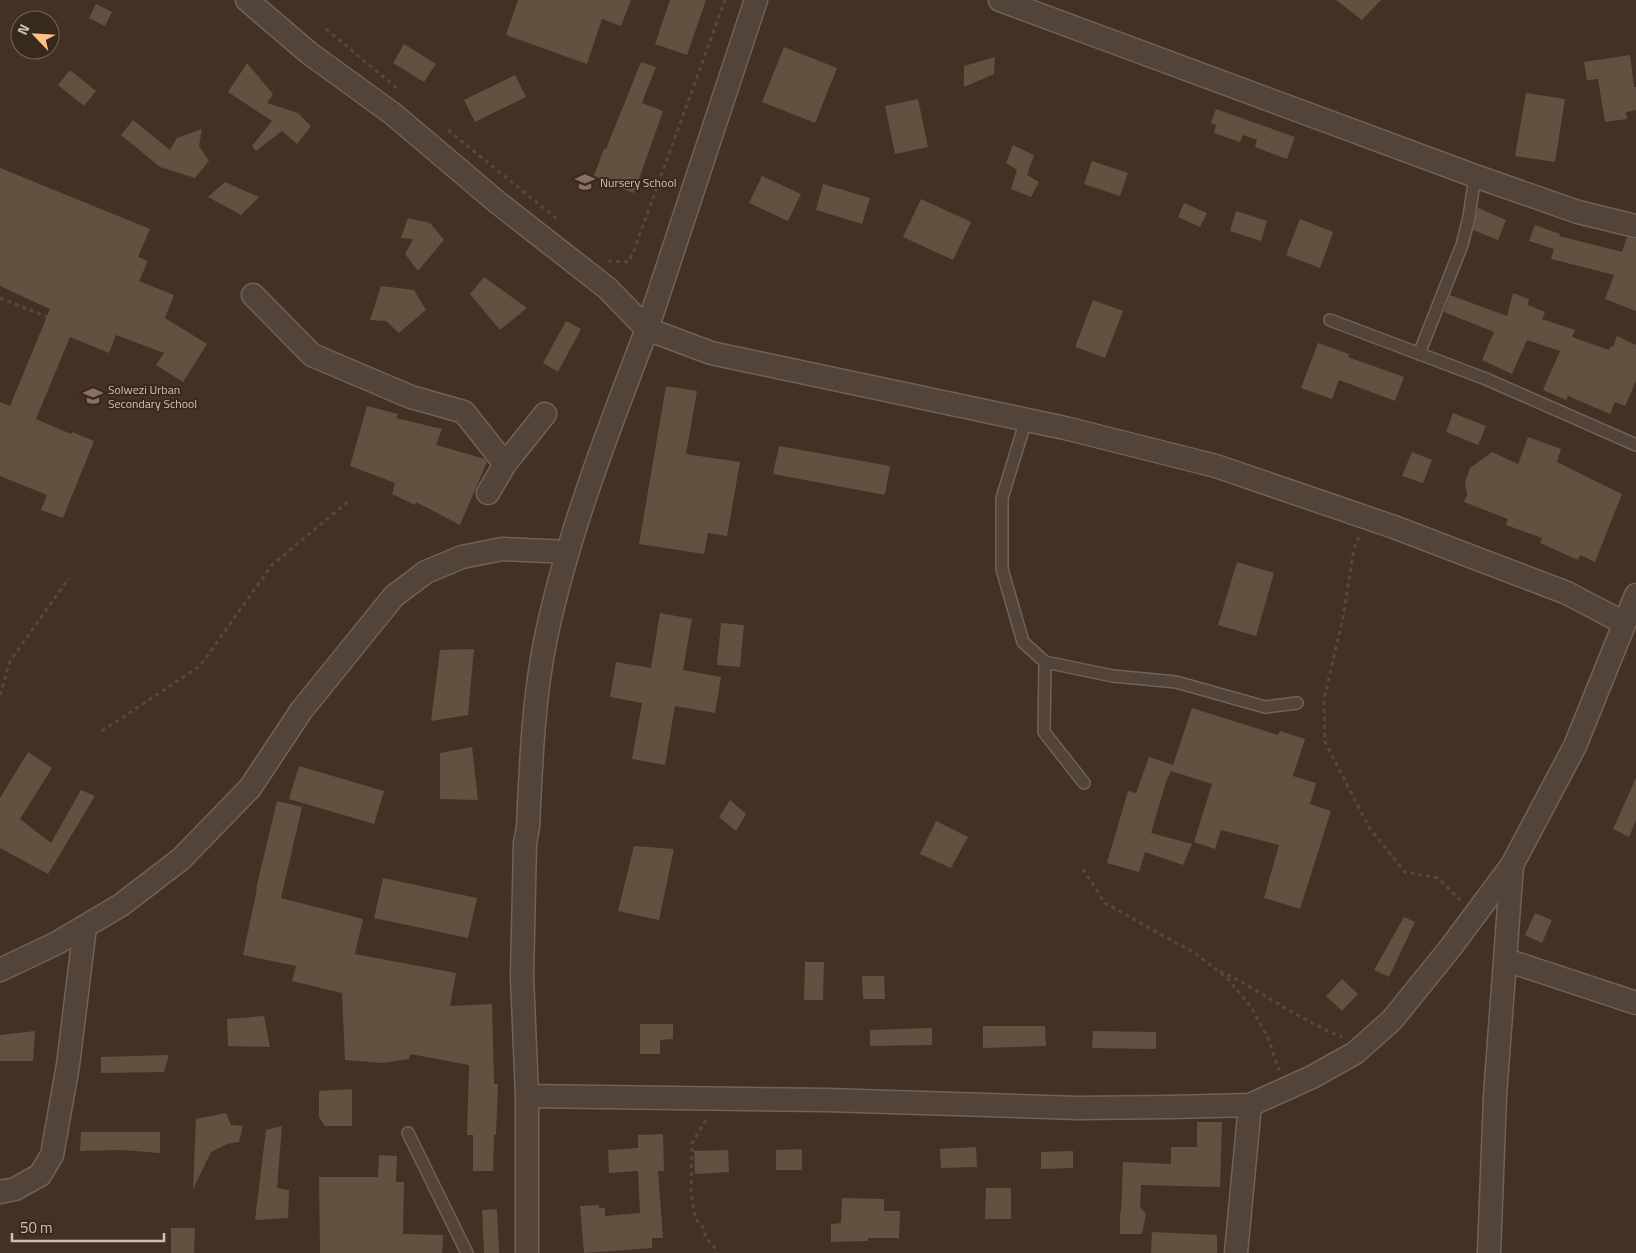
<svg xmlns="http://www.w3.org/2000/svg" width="1636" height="1253" viewBox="0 0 1636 1253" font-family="'Titillium Web',sans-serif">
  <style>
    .building { fill: #625040 }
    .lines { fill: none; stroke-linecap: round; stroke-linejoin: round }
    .service-casing { stroke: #706257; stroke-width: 14 }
    .minor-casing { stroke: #706257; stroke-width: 25 }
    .path { stroke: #5e4343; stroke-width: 3; stroke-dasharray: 4 4; stroke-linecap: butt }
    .service { stroke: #534439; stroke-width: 11 }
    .minor { stroke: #534439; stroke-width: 22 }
    .labels { text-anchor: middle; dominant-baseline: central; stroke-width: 4; stroke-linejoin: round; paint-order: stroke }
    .poi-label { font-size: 12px; fill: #ccc1b6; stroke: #38291d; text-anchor: start }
  </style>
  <rect width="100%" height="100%" fill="#433224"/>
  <!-- building -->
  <path class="building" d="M518,0H631L621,26L602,19L587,64L506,35Z
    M670,0H706L687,55L655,44Z
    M1336,0H1381L1362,20Z
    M96,4L112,12L105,26L89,18Z
    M404,44L436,64L424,82L393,63Z
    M784,47L837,68L815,123L762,102Z
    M1630,55L1634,87H1636V110L1626,112L1627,119L1605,122L1598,79L1587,80L1584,62Z
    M995,57L994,74L964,87V66Z
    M641,62L656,67L642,103L663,111L634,193L593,178L604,149H606Z
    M247,63L273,94L267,103L298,113L311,126L297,144L282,131L256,151L252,146L272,121L228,92Z
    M70,70L96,91L84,106L58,85Z
    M515,75L526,97L475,122L464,100Z
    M1526,93L1565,99L1555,162L1515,156Z
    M918,99L928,147L895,154L885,106Z
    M1216,109L1295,137L1287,159L1255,147L1257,140L1243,135L1240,142L1214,133L1216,125L1211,123Z
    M133,120L170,150L177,138L202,129L199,146L209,161L195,178L160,167L121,135Z
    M1013,145L1034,155L1027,175L1039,182L1031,197L1011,189L1017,170L1006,163Z
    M1092,161L1128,173L1120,196L1084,184Z
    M0,168L150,229L138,257L148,261L139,281L174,295L165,318L207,344L183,382L156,365L164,353L116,335L109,353L70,337L36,419L71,434L72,432L94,441L63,518L41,510L47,495L0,476V402L10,406L50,309L0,286Z
    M762,176L801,194L788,221L749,203Z
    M225,182L259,197L241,215L208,197Z
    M823,184L870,198L862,224L816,210Z
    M921,199L971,222L953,260L903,237Z
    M1184,203L1207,213L1200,227L1178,217Z
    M1478,208L1506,220L1498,240L1473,230Z
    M1236,211L1267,221L1261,241L1230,231Z
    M408,218L430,223L444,240L418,271L405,254L413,239L401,238Z
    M1300,219L1333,232L1320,268L1286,255Z
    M1535,225L1560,234L1559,236L1622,252L1627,237L1636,239V311L1605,299L1614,275L1551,259L1554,249L1529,241Z
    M484,277L527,308L500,330L470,294Z
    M381,286L414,290L426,310L399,333L386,321L370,320Z
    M1513,293L1529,299L1528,305L1545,312L1542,319L1575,330L1572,337L1609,350L1611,346L1613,347L1617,336L1636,345V381L1625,406L1615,402L1610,414L1568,396L1566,400L1543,390L1560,351L1527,340L1512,374L1482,360L1494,332L1444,312L1450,295L1507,316Z
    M1093,300L1123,311L1105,358L1075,347Z
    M566,321L581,329L558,372L543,363Z
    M1318,343L1349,354L1348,357L1404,377L1395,401L1339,380L1332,399L1301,388Z
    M666,386L697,391L686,454L740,462L727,536L708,533L704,554L639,544Z
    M367,406L398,414L396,418L442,429L436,445L485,459L487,462L460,525L416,502L415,505L392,494L395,483L350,466Z
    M1453,413L1486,426L1478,445L1446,432Z
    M1528,437L1561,449L1557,462L1622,494L1595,562L1580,555L1578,560L1540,543L1542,538L1506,525L1508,519L1464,502L1467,495L1465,482L1470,468L1492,452L1518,464Z
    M779,446L890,466L885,495L773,474Z
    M1412,452L1432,460L1423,483L1402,476Z
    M1237,562L1274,573L1256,636L1218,625Z
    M660,613L692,619L683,670L721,677L715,713L675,706L665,765L632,759L642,703L610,697L616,662L651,668Z
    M721,623L744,625L740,667L717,665Z
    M474,649L468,715L431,721L440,650Z
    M1192,708L1278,735L1280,731L1305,739L1293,776L1316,783L1310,804L1331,811L1300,909L1264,898L1279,845L1221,830L1215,849L1194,842L1212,784L1171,771L1166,782L1151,833L1192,844L1183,865L1145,852L1139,872L1107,863L1128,791L1136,793L1149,757L1173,765Z
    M472,747L478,800L440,799V753Z
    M28,752L52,768L20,819L51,843L81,790L95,796L48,874L0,848V798Z
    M299,766L384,791L374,824L289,799Z
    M1636,778V820L1629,837L1613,829Z
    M730,800L746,814L736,831L719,817Z
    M277,801L302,807L281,898L363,919L355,954L456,973L450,1006L492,1004L494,1084H498L496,1135H494L493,1171H473V1135H467L469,1065L410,1054L409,1059L382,1063L345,1060L342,993L292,981L296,966L243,955L257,889H256Z
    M936,821L968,837L951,868L920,854Z
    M634,846L674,849L659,920L618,911Z
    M383,878L477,898L468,938L374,918Z
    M1535,913L1552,920L1542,943L1525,935Z
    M1404,917L1415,922L1389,977L1374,970Z
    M805,962H824L823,1000H804Z
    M862,976H884L885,999H863Z
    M1342,979L1358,994L1342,1011L1326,996Z
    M264,1016L270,1047L228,1046L227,1019Z
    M640,1024H673V1039L660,1040V1054H640Z
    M983,1026H1045L1046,1046L983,1048Z
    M932,1028V1045L870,1046V1030Z
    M35,1031L33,1061H0V1035Z
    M1093,1031L1156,1032V1049L1092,1048Z
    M169,1055L164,1072L101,1073V1057Z
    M352,1089V1126H325L319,1117V1091Z
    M226,1113L231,1125L243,1126L239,1142L227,1144L211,1152L193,1189L196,1119Z
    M1197,1122H1222L1220,1187L1141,1185L1140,1207L1146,1214L1142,1234H1120V1213H1121L1123,1162L1171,1164V1147H1197Z
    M282,1126L277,1188L289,1190L288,1218L255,1220L266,1130Z
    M81,1132H160V1153L121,1150L80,1151Z
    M663,1134L664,1171H658L663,1238H652V1248L584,1253L580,1206L599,1205V1208H605V1216L640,1213L638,1171L609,1173L608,1150L638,1148V1135Z
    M976,1147L977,1167L941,1168L940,1149Z
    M802,1149V1170H776V1150Z
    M728,1150L729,1172L695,1174L694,1151Z
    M1073,1151V1168L1041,1169V1152Z
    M379,1155L397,1156L396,1182H404L403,1234L443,1235L442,1253H320L319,1177H378Z
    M986,1188H1011V1219H985Z
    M842,1198L884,1199V1211H900L899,1238H868V1241L831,1242V1224L841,1223Z
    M497,1209L499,1253H484L482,1210Z
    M171,1228H195L194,1253H171Z
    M1152,1232L1217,1235V1253H1151Z"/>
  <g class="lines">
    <defs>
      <path id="service" d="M1330,320L1486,379L1636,445
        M1419,354L1462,245L1469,217L1475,176
        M1026,420L1002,498V569L1023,642L1045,662L1113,676L1176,682L1265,707L1297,703
        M1045,662L1044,732L1084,783
        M408,1133L467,1253"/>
      <path id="minor" d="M247,0L309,53L393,114L497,202L607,288L647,329C608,431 567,535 545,642C533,703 531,765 528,827L525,843L522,976L527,1096V1253
        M756,0L647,329L711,353L1065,428L1216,466L1394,527L1567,593L1624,623
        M1000,0L1475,176L1578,212L1636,226
        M253,295L312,355L411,397L464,412L505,464L488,493
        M505,464L545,414
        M1506,960L1636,1003
        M0,970L57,943L121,905L181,859L250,788L301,711L394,596L426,572L462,557L502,549L568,552
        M527,1096L827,1100L1078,1108L1172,1107L1250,1105L1312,1077L1355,1053L1392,1020L1451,947L1512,865L1575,746L1636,595
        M0,1192L15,1189L40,1175L52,1155L68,1065L85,927
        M1236,1253L1250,1105
        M1489,1253L1495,1096L1512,865"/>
    </defs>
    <!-- service casing -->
    <use href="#service" class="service-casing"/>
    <!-- minor casing -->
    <use href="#minor" class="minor-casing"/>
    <!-- path -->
    <path class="path" d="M326,29L398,89
      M448,130L557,219
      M608,261L628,262L633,253L725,0
      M0,298L47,317
      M1359,537L1354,549L1343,617L1324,700L1325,742L1370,829L1405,872L1438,878L1460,900
      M0,695L10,661L69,578
      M102,731L200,666L272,565L351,499
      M1083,869L1105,903L1196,954L1227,978L1251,1007L1268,1038L1279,1070
      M1220,971C1262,991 1299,1020 1342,1037
      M706,1120L692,1143L691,1191L695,1218L703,1227L706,1238L716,1249L717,1253"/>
    <!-- service -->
    <use href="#service" class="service"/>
    <!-- minor -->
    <use href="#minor" class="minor"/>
  </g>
  <!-- icons -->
  <defs>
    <symbol id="school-bare" viewBox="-9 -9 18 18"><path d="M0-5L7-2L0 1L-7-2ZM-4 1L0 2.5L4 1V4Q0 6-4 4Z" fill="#8d6e63" stroke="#38291d" stroke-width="2.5" paint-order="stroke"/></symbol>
  </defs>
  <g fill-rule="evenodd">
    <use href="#school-bare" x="571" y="168" width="28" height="28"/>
    <use href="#school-bare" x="79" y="382" width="28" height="28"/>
  </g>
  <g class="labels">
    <!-- poi labels -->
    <g class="poi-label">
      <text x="600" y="182">Nursery School</text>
      <text x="108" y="389">Solwezi Urban<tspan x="108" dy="14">Secondary School</tspan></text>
    </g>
  </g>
  <!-- north arrow -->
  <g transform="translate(35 35) rotate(295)"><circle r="24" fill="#38291d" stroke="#73665a"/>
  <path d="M0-4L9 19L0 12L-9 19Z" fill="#ffc188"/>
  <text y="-8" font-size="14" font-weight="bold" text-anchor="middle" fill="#ccc1b6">N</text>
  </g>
  <!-- scale -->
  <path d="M12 1233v8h152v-8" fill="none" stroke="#ccc1b6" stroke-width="2.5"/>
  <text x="20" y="1233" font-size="15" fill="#ccc1b6" stroke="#38291d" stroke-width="4" paint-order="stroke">50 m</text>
</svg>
